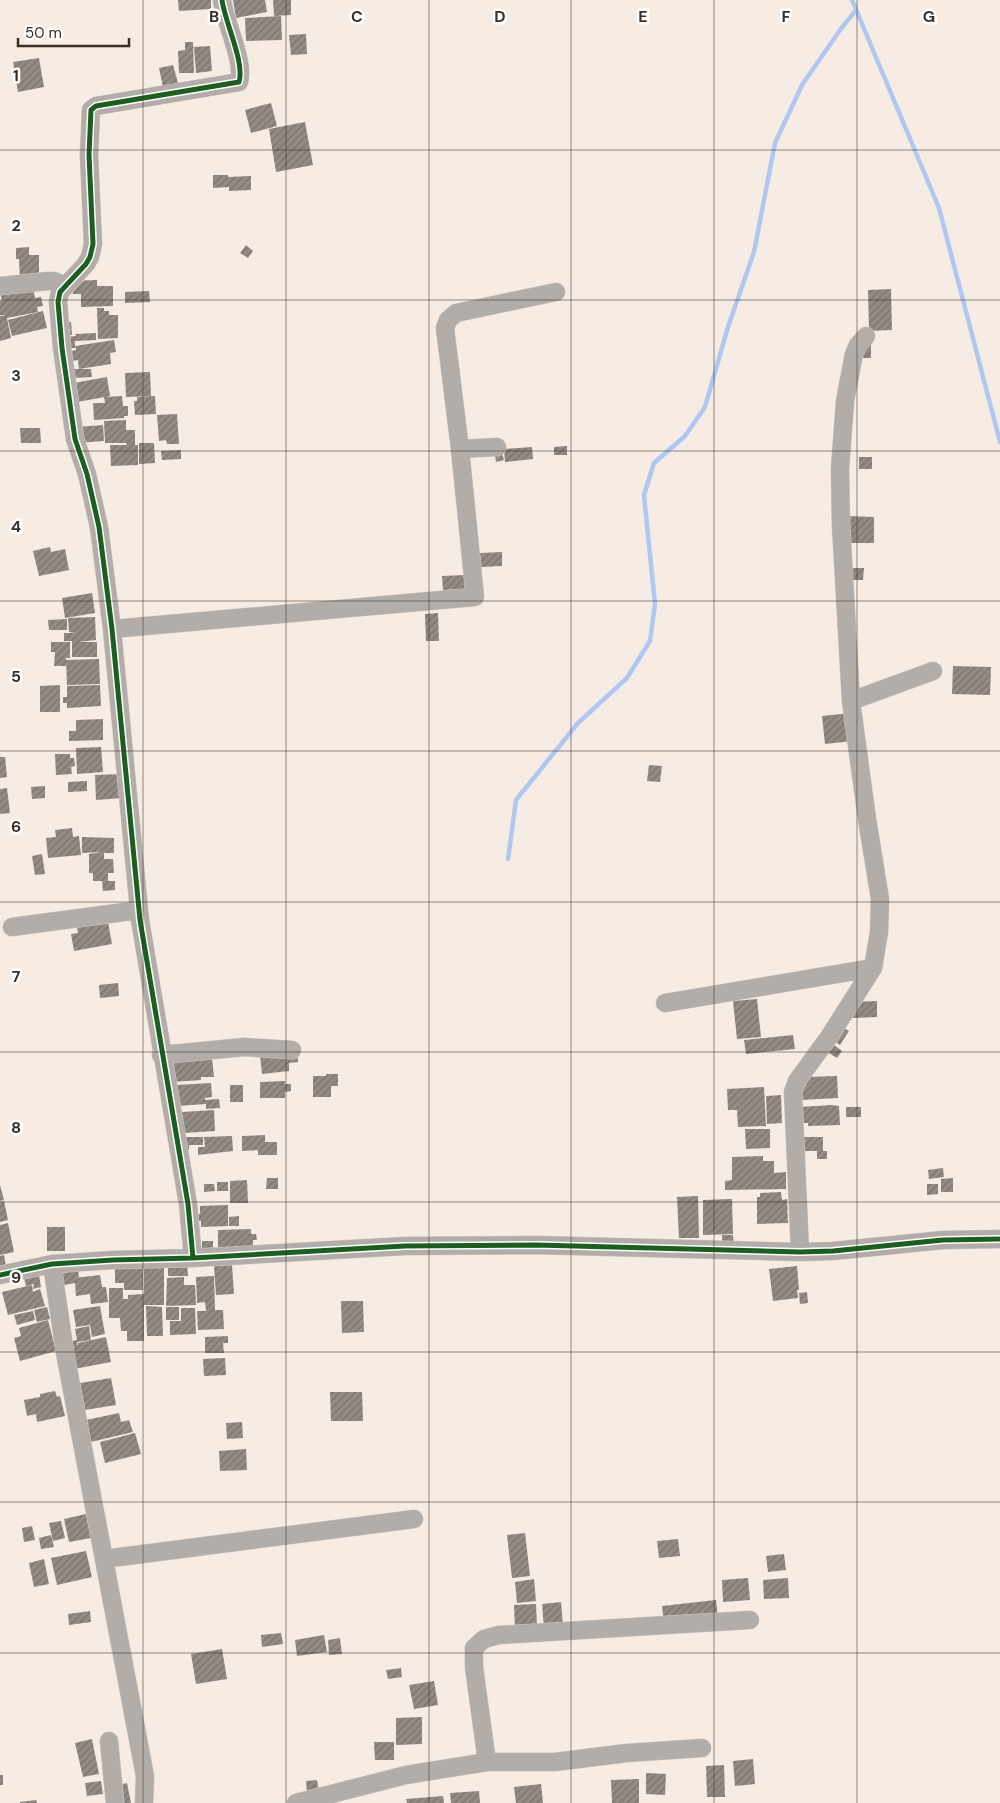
<svg xmlns="http://www.w3.org/2000/svg" width="1000" height="1803" viewBox="0 0 1000 1803" font-family="'DM Sans',sans-serif">
  <style>
    .lines { fill: none; stroke-linecap: round; stroke-linejoin: round }
    .stream { stroke: #b0c8f1; stroke-width: 4.5 }
    .building { fill: url(#building-hatch) }
    .minor-casing { stroke: #d3cac3; stroke-width: 19 }
    .minor { stroke: #b3ada9; stroke-width: 18 }
    .cycleway-casing { stroke: #fff; stroke-width: 8 }
    .cycleway { stroke: #1b5e20; stroke-width: 5 }
    .grid { fill: none; stroke: #3a2f26; stroke-width: 1; stroke-opacity: 0.55 }
    .grid-label { font-size: 16px; text-anchor: middle; font-weight: bold; fill: #3a2f26; stroke: #fff; stroke-width: 5; stroke-linejoin: round; paint-order: stroke }
  </style>
  <defs>
    <pattern id="building-hatch" width="6" height="6" patternUnits="userSpaceOnUse" patternTransform="scale(1.25)"><rect width="6" height="6" fill="#958b85"/><path d="M-1 1l2-2M0 6l6-6M5 7l2-2" fill="none" stroke="#7b726d"/></pattern>
  </defs>
  <rect width="100%" height="100%" fill="#f6ece4"/>
  <g class="lines">
    <!-- stream -->
    <path class="stream" d="M852,0L939,208L1000,442
      M508,859L516,800L578,723L627,678L650,641L655,604L644,495L654,463L685,436L705,407L728,327L754,252L775,143L802,85L840,30L856,10"/>
  </g>
  <!-- building -->
  <path class="building" d="M178,0H211V9L179,11Z
    M233,0H265L267,12L236,18Z
    M273,0H291V15L274,16Z
    M281,16L282,40L246,41L245,18Z
    M306,34L307,54L291,55L289,35Z
    M185,42H193L194,73H179L178,51L185,50Z
    M210,46L212,71L196,73L194,47Z
    M39,58L44,87L18,92L13,62Z
    M173,65L178,83L163,87L159,68Z
    M271,103L277,126L251,133L245,110Z
    M305,122L313,165L276,172L269,129Z
    M213,175H228V177L251,176V190L229,191V187L213,188Z
    M246,245L253,251L248,258L240,253Z
    M29,247V255H39V280H20L19,259H16V248Z
    M97,280V286H113V306L81,307V294H73V281Z
    M33,287L35,298L41,297L43,306L37,307L38,312L7,318L11,338L0,341V316L6,315H0V301L2,300L0,294Z
    M891,289L892,330L869,331L868,290Z
    M149,291L150,302L125,303V292Z
    M97,308H104V311H109V315H118V338L98,339Z
    M43,311L47,328L12,336L8,320Z
    M64,322H71L72,335H64Z
    M96,333V340L75,341V346L114,340L116,352L110,353L111,364L79,369L78,360L72,361L71,351L76,350V348H70L63,337L76,336L75,334Z
    M859,344H871V358H859Z
    M73,369H91L92,377L73,378Z
    M150,372L151,396L126,397L125,373Z
    M107,377L110,396L72,403L68,384Z
    M122,396L123,406H128V416H124V418L94,420L93,403H105L104,397Z
    M155,396L156,414L135,415L134,401H137V397Z
    M177,414L179,444H167L166,440L159,441L157,415Z
    M126,420V430H135V445H138V465L111,466L110,445H127L126,443H105L104,421Z
    M103,425L104,441L77,443L76,427Z
    M20,428H40L41,443H21Z
    M139,443H154L155,463L139,464Z
    M567,446V455H554V447Z
    M532,447L533,459L505,462L504,449Z
    M181,450V459L162,460L161,451Z
    M502,453L504,460L496,462L495,455Z
    M859,457H872V469H859Z
    M848,516L874,517V543H847Z
    M50,547L51,552L65,549L69,570L39,576L33,551Z
    M502,552V566L481,567L480,553Z
    M852,568H864L863,580H852Z
    M464,575L465,589L443,590L442,576Z
    M92,593L95,613L65,618L62,598Z
    M438,613L439,641H426L425,614Z
    M95,617L96,640L78,642H97V657H72V641H64V633H76L69,632L68,618Z
    M67,619V630H49L48,620Z
    M51,642H70V658H66V656V666H54L55,652H51Z
    M99,659L100,684L67,685L66,660Z
    M953,666L991,667L990,695L952,694Z
    M60,685V712H40V686Z
    M100,685L101,706L67,708V703H63V697H67V686Z
    M850,713L853,741L825,744L822,716Z
    M103,719V740L69,741V731H76V720Z
    M101,747L103,772L77,774L76,748Z
    M55,754H70V758H74L75,766L71,767L72,774L56,775Z
    M0,757H5L7,777L0,778Z
    M649,765L662,766L660,782L647,781Z
    M121,774L122,798L96,800L95,775Z
    M87,781V791L68,792V782Z
    M45,786V798L32,799L31,787Z
    M7,788L10,813L0,814V789Z
    M72,828L73,837L79,836L81,855L48,858L46,838L56,837L55,830Z
    M82,837L114,838V853H104V859H113L114,873H108V881H115V890L103,891L102,881H93V873H89V854L102,852L82,853Z
    M42,854L45,874L35,875L32,856Z
    M108,922L112,944L74,951L71,934L78,933L77,927Z
    M118,983L119,996L100,998L99,985Z
    M757,999L761,1037L737,1039L733,1001Z
    M877,1001V1017L853,1018L852,1002Z
    M839,1025L849,1031L840,1045L831,1039Z
    M793,1035L795,1049L746,1054L744,1040Z
    M830,1042L842,1051L837,1058L824,1050Z
    M297,1051L298,1062L289,1063V1071L262,1074L260,1055Z
    M212,1058L214,1077H201V1080L172,1082L170,1061Z
    M326,1074H338V1086H331V1097H313V1076H326Z
    M837,1076L838,1098L800,1100L799,1086H806V1077Z
    M285,1081V1084H291V1091L285,1092V1098H260V1082Z
    M211,1083L212,1097L205,1098V1100L219,1099L220,1108L206,1109V1104L178,1106L176,1085Z
    M230,1085H243V1102H230Z
    M764,1087L766,1126L738,1127L737,1110H728L727,1089Z
    M781,1095L782,1123L767,1124L766,1096Z
    M832,1105L839,1106L840,1125L808,1126V1123H799V1107Z
    M846,1107H861V1117H846Z
    M214,1110L215,1131L183,1133L182,1112Z
    M745,1129H770V1148L746,1149Z
    M265,1135V1142H277V1155H258V1150L242,1151V1136Z
    M232,1136L233,1151L198,1155V1147H205L204,1137Z
    M181,1137H203V1145H189V1150H181Z
    M801,1137H823V1151H827V1159H817V1151H801Z
    M763,1156V1161H774V1173L786,1172V1189L725,1190V1181L732,1180V1157Z
    M943,1168L944,1177L929,1179L928,1170Z
    M267,1178H278V1189H266Z
    M953,1178V1192H941V1179Z
    M247,1180L248,1203H230V1181Z
    M217,1182H228V1191H217Z
    M204,1184H214L215,1191L204,1192Z
    M927,1184H938V1194L927,1195Z
    M0,1185L4,1200L0,1201Z
    M781,1192L782,1200L787,1199L788,1223L757,1224V1197H760V1193Z
    M698,1196L699,1238H679L677,1197Z
    M732,1199L733,1234L703,1235V1200Z
    M4,1201L8,1220L0,1222V1202Z
    M228,1205V1226L201,1227V1221H193V1214H200V1206Z
    M239,1216V1226H229V1217Z
    M8,1223L14,1252L0,1255V1225Z
    M47,1227H65V1251H47Z
    M251,1229V1234H256L257,1240H253V1248L218,1249V1230Z
    M722,1235H733L734,1248H722Z
    M202,1241H213V1251H202Z
    M4,1255L6,1267L0,1268V1256Z
    M144,1262H164V1305H144V1341H127V1331H121L120,1318H109V1288H123V1299H128V1295L144,1294Z
    M168,1262H187L188,1276H168Z
    M115,1265H143V1290H124V1283H115Z
    M232,1265L234,1294L216,1295L214,1266Z
    M797,1266L799,1290H797L798,1298L773,1301L769,1269Z
    M78,1270L79,1277L74,1278L100,1275L102,1287H106L108,1302L91,1304L90,1294L76,1296L75,1283L59,1286L57,1274Z
    M39,1275L41,1287L33,1289L34,1284L26,1286L24,1278Z
    M214,1276L215,1310H223L224,1329L198,1330L197,1311H206L205,1302L197,1303L196,1277Z
    M184,1277V1285H195L196,1305L166,1306L167,1278Z
    M32,1285L33,1292L40,1289L45,1306L8,1315L2,1292Z
    M807,1292L808,1303L800,1304L799,1293Z
    M341,1301H363L364,1332L342,1333Z
    M100,1306L105,1334L92,1337L90,1325L76,1327L73,1310Z
    M146,1306L162,1307L163,1336H147Z
    M47,1307L50,1319L37,1322L34,1310Z
    M166,1307H179V1320H166Z
    M181,1308H195L196,1334L170,1335V1321H181Z
    M33,1311L35,1320L17,1325L14,1315Z
    M48,1320L56,1351L20,1361L14,1338L21,1336L19,1328Z
    M89,1326L91,1340L77,1342L78,1346V1343L106,1337L111,1362L74,1369L66,1342L77,1340L75,1329Z
    M228,1336V1343H223L224,1353H205V1337Z
    M225,1358L226,1375L204,1376L203,1359Z
    M111,1378L116,1405L85,1410L80,1383Z
    M55,1391L57,1397L60,1396L65,1416L37,1422L36,1414L27,1416L24,1400L40,1397V1394Z
    M330,1392H362L363,1421H331Z
    M119,1413L121,1422L129,1420L133,1432L91,1442L86,1420Z
    M242,1422L243,1438L227,1439L226,1423Z
    M135,1433L141,1454L105,1463L100,1442Z
    M246,1449L247,1470L220,1471L219,1451Z
    M86,1514L91,1538L69,1542L64,1519Z
    M61,1521L65,1538L53,1541L49,1523Z
    M32,1526L35,1540L24,1542L22,1528Z
    M525,1533L530,1576L512,1578L507,1535Z
    M51,1535L54,1547L41,1549L39,1538Z
    M678,1539L680,1556L659,1558L657,1541Z
    M86,1551L92,1577L57,1585L51,1558Z
    M784,1554L786,1570L768,1572L766,1556Z
    M44,1559L49,1584L34,1587L29,1563Z
    M748,1578L750,1600L723,1602L722,1580Z
    M788,1578L789,1598L764,1599L763,1580Z
    M534,1579L536,1601L517,1603L515,1582Z
    M716,1600L718,1617L664,1623L662,1606Z
    M561,1602L563,1626L544,1628L542,1604Z
    M536,1604L537,1627L515,1628L514,1605Z
    M90,1611L91,1622L69,1625L68,1614Z
    M281,1633L283,1644L262,1647L261,1635Z
    M324,1635L327,1652L297,1656L295,1640Z
    M340,1638L342,1654L329,1655L328,1640Z
    M222,1649L227,1679L196,1684L191,1654Z
    M401,1668L402,1677L388,1679L386,1670Z
    M434,1681L438,1705L414,1709L409,1685Z
    M422,1717V1744L396,1745V1718Z
    M92,1739L99,1774L83,1777L75,1743Z
    M374,1742H394V1760H375Z
    M753,1759L755,1784L735,1786L733,1761Z
    M724,1765L725,1797H707L706,1766Z
    M646,1773L666,1774L665,1795L646,1794Z
    M0,1775H3V1785H0Z
    M639,1779V1803H612L611,1780Z
    M317,1780L319,1792L307,1793L306,1781Z
    M101,1781L103,1794L87,1796L85,1783Z
    M127,1783L131,1803H117L114,1786Z
    M541,1784L543,1803H516L514,1787Z
    M479,1791L480,1803H451L450,1793Z
    M443,1796L444,1803H407L406,1799Z
    M36,1800L37,1803H20V1802Z"/>
  <g class="lines">
    <defs>
      <path id="minor" d="M0,286L48,281H54L66,286
        M460,449L445,328L448,320L456,313L556,292
        M112,629L475,597L460,449L497,447
        M851,701L933,671
        M12,927L139,910
        M665,1003L873,968
        M161,1055L244,1047L292,1050
        M800,1252L793,1092L797,1081L829,1037L873,968L879,932L880,899L867,819L851,701L841,525L840,469L845,401L854,354L858,345L866,336
        M193,1258L188,1204L140,920L112,629L99,527L87,474L75,439L62,348L58,302L60,292L86,264L90,257L93,244L89,155L91,110L96,106L239,82C245,62 225,23 222,0
        M52,1264L65,1353L145,1776L144,1803
        M0,1275L52,1264L113,1260L193,1258L405,1246L536,1245L800,1252L833,1251L943,1240L1000,1239
        M104,1559L414,1519
        M109,1741L115,1803
        M487,1762L474,1667V1648L484,1639L499,1635L750,1620
        M296,1803L406,1775L487,1762H555L627,1753L702,1748"/>
    </defs>
    <!-- minor casing -->
    <use href="#minor" class="minor-casing"/>
    <!-- minor -->
    <use href="#minor" class="minor"/>
    <defs>
      <path id="cycleway" d="M193,1258L188,1204L140,920L112,629L99,527L87,474L75,439L62,348L58,302L60,292L86,264L90,257L93,244L89,155L91,110L96,106L239,82C245,62 225,23 222,0
        M0,1275L52,1264L113,1260L193,1258L405,1246L536,1245L800,1252L833,1251L943,1240L1000,1239"/>
    </defs>
    <!-- cycleway casing -->
    <use href="#cycleway" class="cycleway-casing"/>
    <!-- cycleway -->
    <use href="#cycleway" class="cycleway"/>
  </g>
  <!-- grid -->
  <path class="grid" d="M143,0V1803M286,0V1803M429,0V1803M571,0V1803M714,0V1803M857,0V1803M0,150H1000M0,300H1000M0,451H1000M0,601H1000M0,751H1000M0,902H1000M0,1052H1000M0,1202H1000M0,1352H1000M0,1502H1000M0,1653H1000"/>
  <g class="grid-label">
    <text x="214" y="22">B</text>
    <text x="357" y="22">C</text>
    <text x="500" y="22">D</text>
    <text x="643" y="22">E</text>
    <text x="786" y="22">F</text>
    <text x="929" y="22">G</text>
    <text x="16" y="81">1</text>
    <text x="16" y="231">2</text>
    <text x="16" y="381">3</text>
    <text x="16" y="532">4</text>
    <text x="16" y="682">5</text>
    <text x="16" y="832">6</text>
    <text x="16" y="982">7</text>
    <text x="16" y="1133">8</text>
    <text x="16" y="1283">9</text>
  </g>
  <!-- scale -->
  <path d="M18 38v8h111v-8" fill="none" stroke="#3a2f26" stroke-width="2.5"/>
  <text x="25" y="38" font-size="15" fill="#3a2f26" stroke="#ffffff" stroke-width="4" paint-order="stroke">50 m</text>
</svg>
